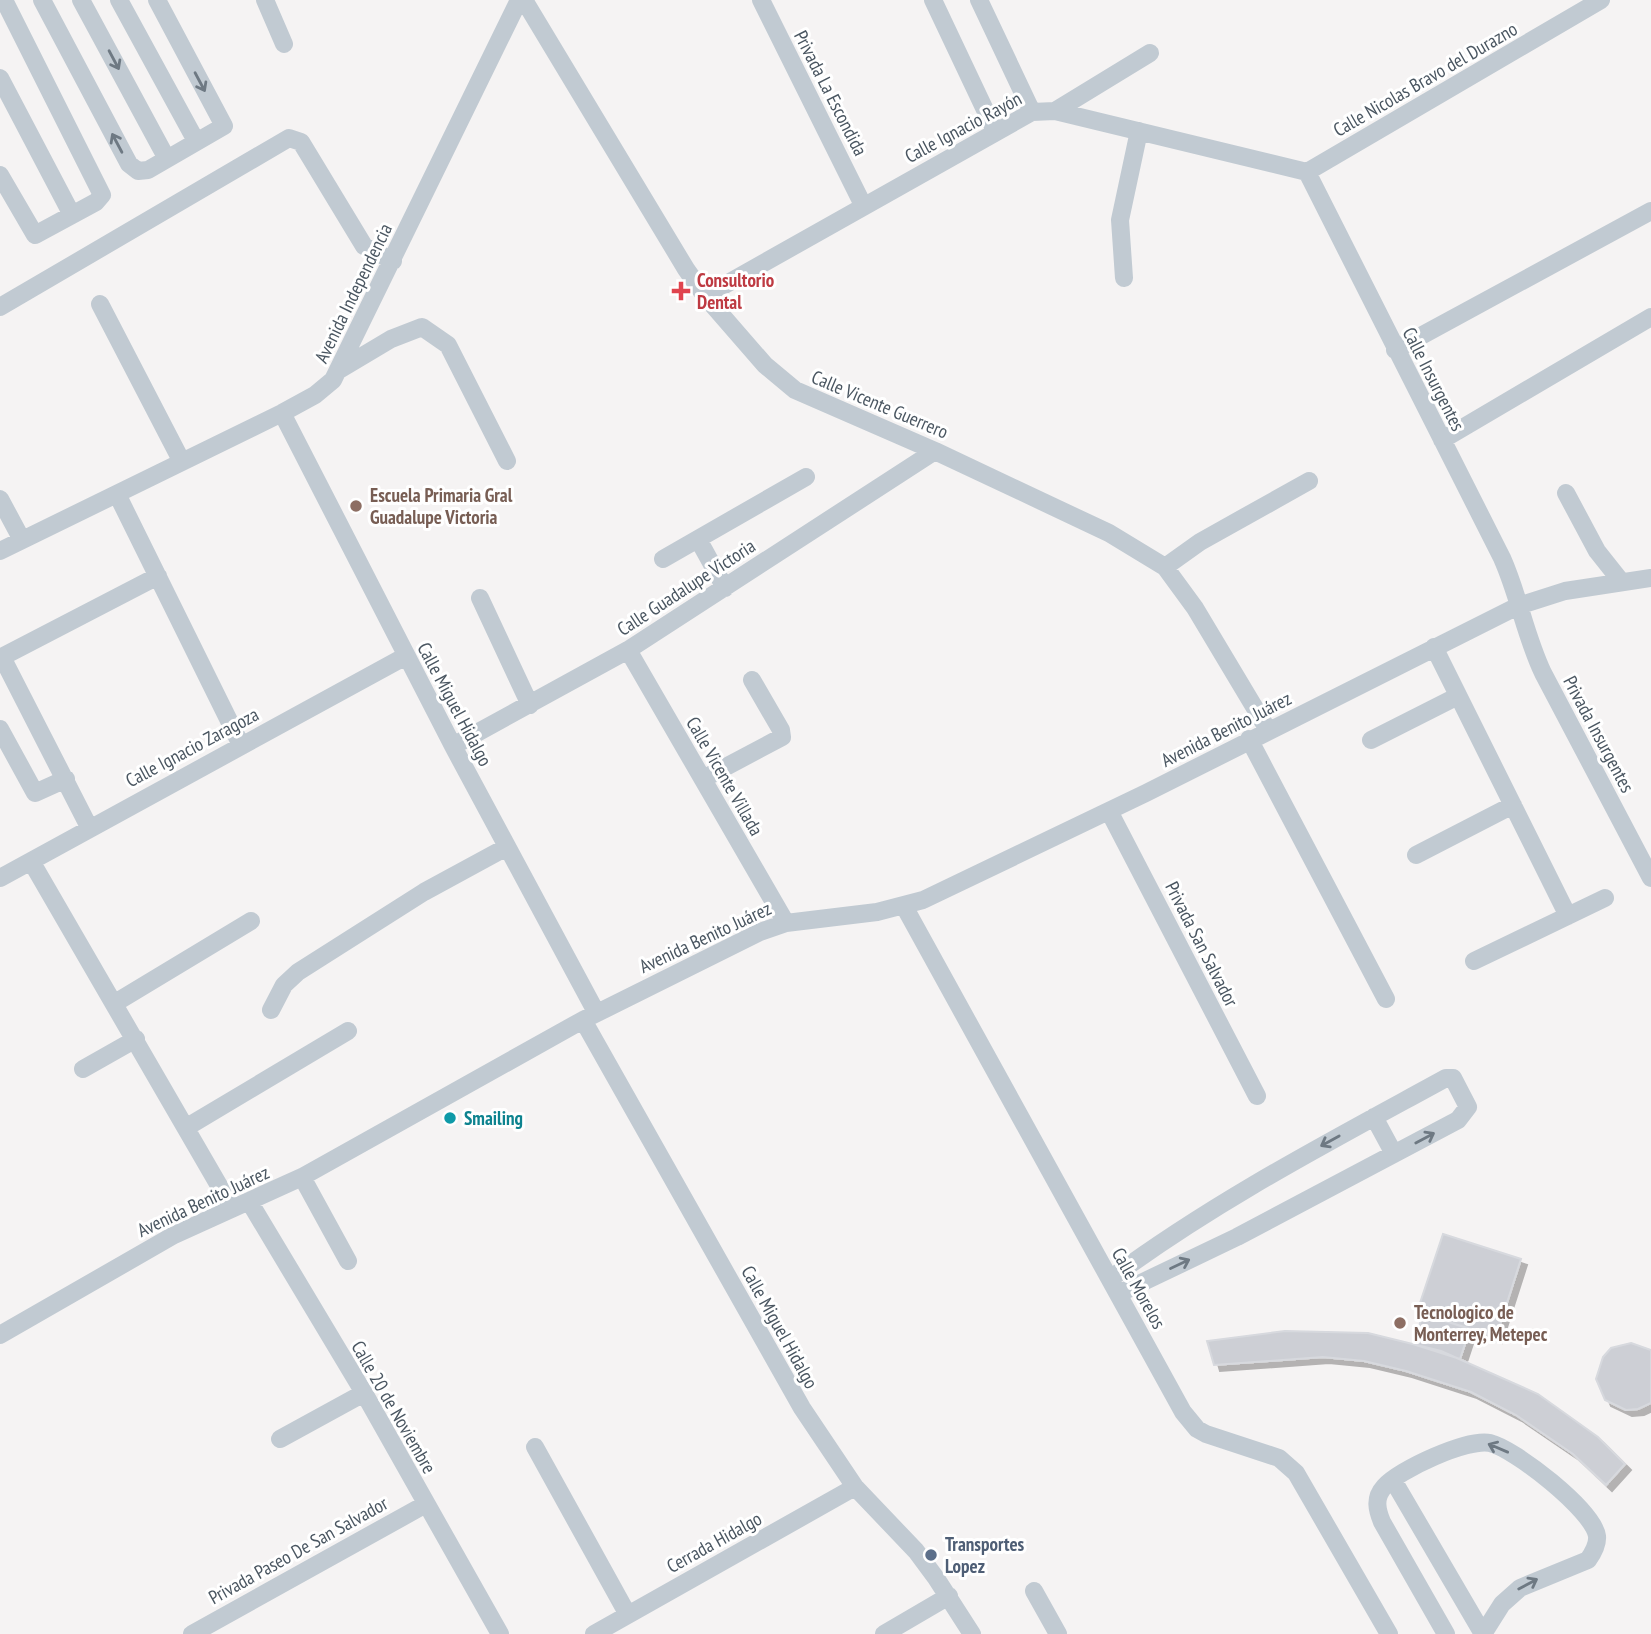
<svg xmlns="http://www.w3.org/2000/svg" width="1651" height="1634" viewBox="0 0 1651 1634" font-family="'PT Sans Narrow',sans-serif">
  <style>
    .building { fill: #cdcfd5; stroke: #d7d9de; stroke-width: 2; filter: url(#shadow) }
    .lines { fill: none; stroke-linecap: round; stroke-linejoin: round }
    .minor { stroke: #c1cad2; stroke-width: 18 }
    .oneway { stroke: #6e7983 }
    .health-dot { fill: #e0444e; stroke: #fff; stroke-width: 2.5 }
    .education-dot { fill: #8d6e63; stroke: #fff; stroke-width: 2.5 }
    .culture-dot { fill: #0f9aa8; stroke: #fff; stroke-width: 2.5 }
    .service-dot { fill: #5c6f8a; stroke: #fff; stroke-width: 2.5 }
    .labels { text-anchor: middle; dominant-baseline: central; stroke-width: 6; stroke-linejoin: round; paint-order: stroke }
    .street-label { font-size: 19px; fill: #4a5661; stroke: #fff }
    .health-label { font-size: 19px; font-weight: bold; fill: #be3a42; stroke: #fff; text-anchor: start }
    .education-label { font-size: 19px; font-weight: bold; fill: #785e54; stroke: #fff; text-anchor: start }
    .culture-label { font-size: 19px; font-weight: bold; fill: #0d838f; stroke: #fff; text-anchor: start }
    .service-label { font-size: 19px; font-weight: bold; fill: #4e5e75; stroke: #fff; text-anchor: start }
  </style>
  <defs>
    <filter id="shadow"><feDropShadow dx="6" dy="6" stdDeviation="0" flood-color="#0004"/></filter>
  </defs>
  <rect width="100%" height="100%" fill="#f5f3f3"/>
  <!-- building -->
  <path class="building" d="M1443,1234L1521,1259L1496,1337L1417,1312Z
    M1423,1314L1470,1329L1460,1359L1413,1344Z
    M1285,1331L1368,1333L1441,1351L1538,1394L1598,1437L1625,1464L1606,1485L1573,1454L1516,1415L1471,1392L1406,1371L1364,1361L1323,1357L1214,1365L1207,1341Z
    M1631,1343L1651,1350V1403L1638,1409L1626,1410L1605,1400L1596,1379L1603,1357L1611,1348Z"/>
  <g class="lines">
    <!-- minor -->
    <path class="minor" d="M42,0L129,164L138,171L148,170L224,126L157,0
      M81,0L167,159
      M119,0L196,141
      M265,0L284,44
      M524,0L686,269L705,296L765,365L795,390L935,451L1109,533L1165,567L1195,608L1268,730
      M761,0L863,205
      M933,0L995,131
      M979,0L1032,112
      M0,78L72,215
      M1055,111L1150,53
      M1307,172L1502,558C1519,596 1525,635 1543,673L1651,878
      M1307,172L1601,0
      M0,175L35,235L96,202L102,195L4,0
      M1124,278L1120,220L1139,131
      M705,296L1032,112L1055,111L1307,172
      M100,304L182,462
      M0,307L289,138L301,142L364,246L393,261
      M1395,350L1651,211
      M339,370L391,339L422,327L448,345L507,461
      M282,413L453,746L596,1012
      M1442,440L1651,317
      M1566,493L1597,551L1620,580
      M117,494L241,745
      M0,499L22,540
      M698,539L725,588
      M0,551L282,413L315,395L333,380L519,0
      M663,559L806,477
      M1165,567L1200,542L1309,481
      M480,598L530,705
      M1434,647L1568,916
      M628,650L786,923
      M2,657L89,827
      M0,658L158,576
      M0,729L35,793L66,779
      M1249,739L1386,999
      M1371,740L1458,696
      M453,746L628,650L935,451
      M703,779L782,737L781,730L752,680
      M1109,811L1257,1096
      M1416,855L1513,805
      M31,861L232,1208
      M0,878L406,656
      M904,906L1183,1412L1197,1429L1206,1434L1279,1458L1296,1473L1389,1634
      M1474,961L1605,898
      M115,1003L251,921
      M271,1010L284,985L298,972L424,892L507,847
      M583,1020L802,1408L855,1487L916,1551L936,1578L972,1634
      M83,1069L136,1039
      M1374,1117L1394,1154
      M187,1127L348,1031
      M302,1177L348,1261
      M249,1201L364,1393L500,1634
      M1110,1279C1217,1200 1329,1142 1446,1078H1453L1468,1107L1458,1120L1237,1237L1118,1294
      M0,1335L174,1235L302,1177L583,1020L760,932L786,923L877,912L923,900L1146,793L1518,606L1565,591L1651,578
      M280,1439L364,1393
      M535,1447L628,1615
      M1393,1480L1483,1634
      M1034,1591L1058,1634
      M192,1634L426,1504
      M594,1634L855,1487
      M884,1634L949,1596
      M1446,1634L1382,1522C1377,1510 1374,1498 1384,1487C1398,1470 1468,1438 1490,1443C1515,1449 1593,1510 1597,1536C1598,1545 1593,1553 1588,1560L1520,1588L1502,1604L1483,1634"/>
  </g>
  <!-- one-way arrows -->
  <defs><path id="oneway-shaft" d="M-6 0H5M1.5-3L5.5 0L1.5 3" fill="none" stroke-width="1.6" stroke-linecap="round" stroke-linejoin="round" transform="scale(1.75)"/></defs>
  <g class="oneway">
    <use href="#oneway-shaft" transform="translate(114 60) rotate(62)"/>
    <use href="#oneway-shaft" transform="translate(200 82) rotate(62)"/>
    <use href="#oneway-shaft" transform="translate(117 143) rotate(-118)"/>
    <use href="#oneway-shaft" transform="translate(1425 1138) rotate(-28)"/>
    <use href="#oneway-shaft" transform="translate(1330 1141) rotate(151)"/>
    <use href="#oneway-shaft" transform="translate(1180 1264) rotate(-25)"/>
    <use href="#oneway-shaft" transform="translate(1498 1448) rotate(-157)"/>
    <use href="#oneway-shaft" transform="translate(1528 1584) rotate(-28)"/>
  </g>
  <!-- markers -->
  <path class="health-dot" d="M677.5 280.5h7v7h7v7h-7v7h-7v-7h-7v-7h7z"/>
  <g class="education-dot">
    <circle cx="356" cy="506" r="7"/>
    <circle cx="1400" cy="1323" r="7"/>
  </g>
  <circle class="culture-dot" cx="450" cy="1118" r="7"/>
  <circle class="service-dot" cx="931" cy="1555" r="7"/>
  <g class="labels">
    <!-- street labels -->
    <g class="street-label">
      <text transform="translate(1425 79) rotate(-30)">Calle Nicolas Bravo del Durazno</text>
      <text transform="translate(831 93) rotate(63)">Privada La Escondida</text>
      <text transform="translate(963 127) rotate(-28)">Calle Ignacio Rayón</text>
      <text transform="translate(353 293) rotate(-64)">Avenida Independencia</text>
      <text transform="translate(1434 379) rotate(63)">Calle Insurgentes</text>
      <text transform="translate(880 404) rotate(23)">Calle Vicente Guerrero</text>
      <text transform="translate(686 587) rotate(-33)">Calle Guadalupe Victoria</text>
      <text transform="translate(455 704) rotate(62)">Calle Miguel Hidalgo</text>
      <text transform="translate(1226 729) rotate(-27)">Avenida Benito Juárez</text>
      <text transform="translate(1599 734) rotate(62)">Privada Insurgentes</text>
      <text transform="translate(192 747) rotate(-28)">Calle Ignacio Zaragoza</text>
      <text transform="translate(725 776) rotate(60)">Calle Vicente Villada</text>
      <text transform="translate(705 937) rotate(-25)">Avenida Benito Juárez</text>
      <text transform="translate(1202 944) rotate(63)">Privada San Salvador</text>
      <text transform="translate(203 1201) rotate(-25)">Avenida Benito Juárez</text>
      <text transform="translate(1139 1288) rotate(61)">Calle Morelos</text>
      <text transform="translate(780 1327) rotate(61)">Calle Miguel Hidalgo</text>
      <text transform="translate(394 1407) rotate(60)">Calle 20 de Noviembre</text>
      <text transform="translate(714 1542) rotate(-29)">Cerrada Hidalgo</text>
      <text transform="translate(298 1550) rotate(-29)">Privada Paseo De San Salvador</text>
    </g>
    <!-- health labels -->
    <g class="health-label">
      <text x="697" y="280">Consultorio<tspan x="697" dy="22">Dental</tspan></text>
    </g>
    <!-- education labels -->
    <g class="education-label">
      <text x="370" y="495">Escuela Primaria Gral<tspan x="370" dy="22">Guadalupe Victoria</tspan></text>
      <text x="1414" y="1312">Tecnologico de<tspan x="1414" dy="22">Monterrey, Metepec</tspan></text>
    </g>
    <!-- culture labels -->
    <g class="culture-label">
      <text x="464" y="1118">Smailing</text>
    </g>
    <!-- service labels -->
    <g class="service-label">
      <text x="945" y="1544">Transportes<tspan x="945" dy="22">Lopez</tspan></text>
    </g>
  </g>
</svg>
